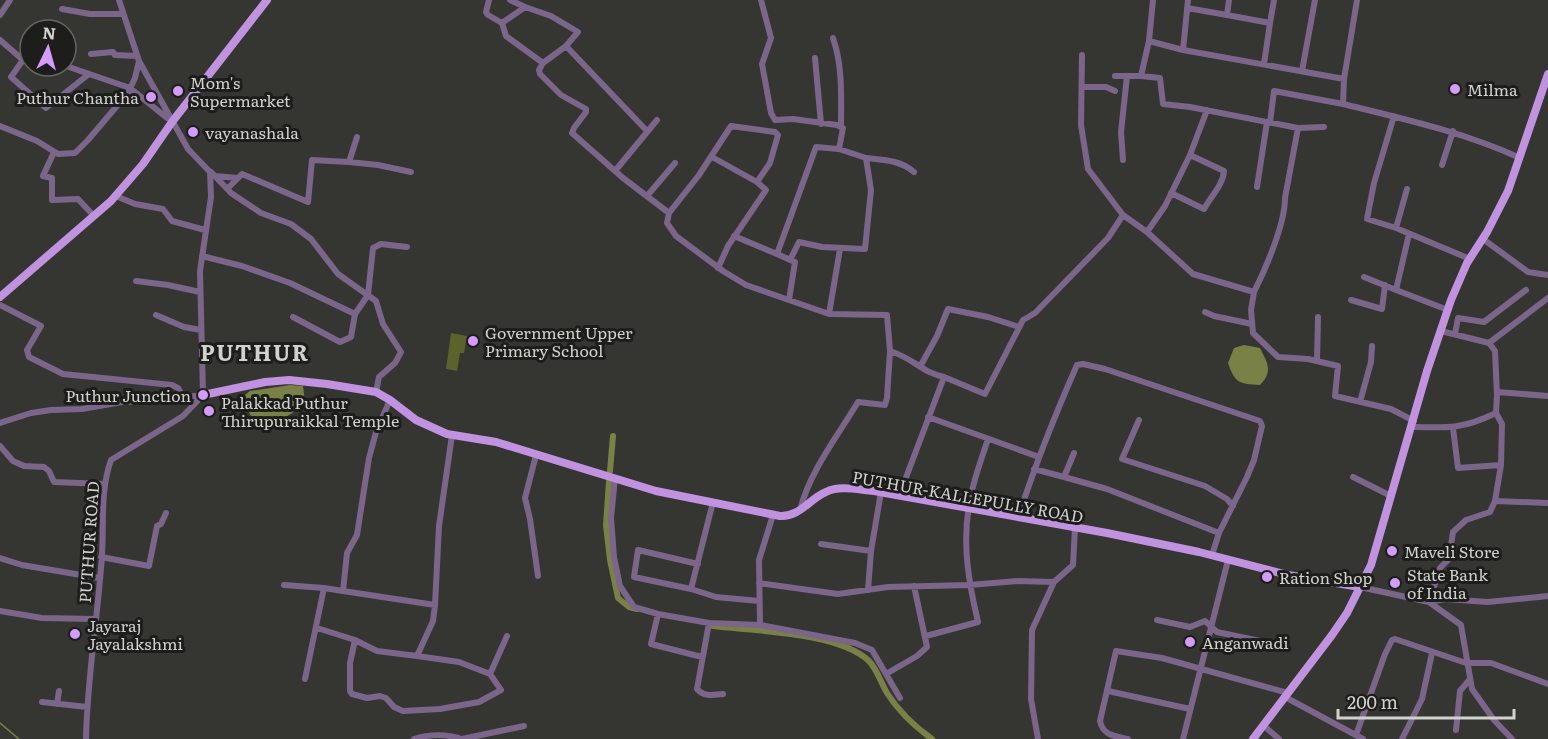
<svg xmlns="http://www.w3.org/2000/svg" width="1548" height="739" viewBox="0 0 1548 739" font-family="Literata,serif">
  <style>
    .green { fill: #5c622d }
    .water { fill: #7a8146 }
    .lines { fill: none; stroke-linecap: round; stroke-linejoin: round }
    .stream { stroke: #7a8146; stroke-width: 1.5 }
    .canal { stroke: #7a8146; stroke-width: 6 }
    .minor { stroke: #7c658b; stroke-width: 6 }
    .major { stroke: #c192e0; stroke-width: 8 }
    .poi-dot { fill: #d59bfb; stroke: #1d1d1b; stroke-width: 2 }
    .labels { text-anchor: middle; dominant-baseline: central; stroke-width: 6; stroke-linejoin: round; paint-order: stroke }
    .poi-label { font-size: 16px; fill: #d1d1ce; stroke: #1d1d1b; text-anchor: start }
    .street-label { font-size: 16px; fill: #d1d1ce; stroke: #1d1d1b }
    .district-label { font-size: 22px; font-weight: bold; letter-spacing: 1.5px; fill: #d1d1ce; stroke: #1d1d1b }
  </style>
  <rect width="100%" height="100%" fill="#353631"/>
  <!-- green -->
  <path class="green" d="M451,333L467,336L464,353H460L457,371L446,369Z"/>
  <!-- water -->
  <path class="water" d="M1244,345L1260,348C1268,364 1273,371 1260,385C1239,384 1235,383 1228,363L1234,348Z
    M290,385L303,386L305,403C287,419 272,426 250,415L245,395L250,391Z"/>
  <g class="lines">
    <!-- stream -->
    <path class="stream" d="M0,723L19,739"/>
    <!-- canal -->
    <path class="canal" d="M610,471L613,436
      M609,482L606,525L610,560L618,598L629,607L637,609
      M713,626C754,631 839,632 869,661C877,669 881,683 887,693C899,712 914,726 932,739"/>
    <!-- minor -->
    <path class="minor" d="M489,0L486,12L488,15L502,23L506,36L543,63L566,46L647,131
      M761,0L771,38L762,64L771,113L775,120L793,119L837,125L843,128L839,149
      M1153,0L1149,41L1183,50L1344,79L1343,104C1404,119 1463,132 1520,158
      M525,7L551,16L578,32L566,46
      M1187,8L1227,15L1229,0
      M62,9L90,14H123
      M0,15L10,0
      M1227,15L1270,23L1274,0
      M502,23L525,7L510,0
      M44,30L47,24
      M833,38C843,67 841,97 841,127
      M0,40L23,60L11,77L46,108L89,74
      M1149,41L1141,76L1160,78L1163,104L1190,107L1298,128
      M1183,50L1188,0
      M91,54L113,52L115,55L137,56
      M1082,55L1081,125L1088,169L1123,215
      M815,58L821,124
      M543,63L539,70L540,74L561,95L586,109V112L574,128L572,133L623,178L669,213L667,223L676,236L723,271L746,285L829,314L887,315L890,351C913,358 923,373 944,377
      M1264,64L1270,23
      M66,66L130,88L167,118
      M1302,71L1315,0
      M1115,76H1141
      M1344,79L1357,0
      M1082,87H1106L1115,91
      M1394,116L1374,183L1367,219L1396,228L1470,259
      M1270,123L1274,91L1343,104
      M0,126L37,141L58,154L75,153L88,140L128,93L135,78L139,61
      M54,152L43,176L52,178V200L78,199L94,216
      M1190,155L1207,110
      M712,157L757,182
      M866,158C884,160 900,160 914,172
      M1123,160L1121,132L1127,76
      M349,162L378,165L411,172
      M1442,165L1453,131
      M615,171L657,120
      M211,172L231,193L261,213L291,224L311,239L338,274L376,301L383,324L401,352L395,363L379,377L376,392
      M215,176L238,178
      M1257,187L1267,122
      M227,189L242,174L308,202L312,160L349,162L357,137
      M116,196L135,204L163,209L172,221L205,230
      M647,196L675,163
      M669,213L699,175L731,126L775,132L778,135L770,163L757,182L766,190L728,246L718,268
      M1396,228L1407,189
      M1147,232L1165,206L1190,155L1224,171C1223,185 1211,196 1204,209L1171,193
      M1409,234L1396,290L1448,310
      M734,236L777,254L816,147L839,149L866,158L871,190L865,249L822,247L799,242L790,260
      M1483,239L1528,272L1548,275
      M777,254L795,262L789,300
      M202,256L242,266L290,283L355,314L368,295L373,248L381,244L407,247
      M1364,277L1396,290
      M136,281L168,285L200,292
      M1254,292C1266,268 1285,224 1285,198L1298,128L1324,127
      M1351,300L1382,309L1385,285
      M0,305L41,326L27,350L29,357L63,374L172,385L178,388L184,398
      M1205,312L1214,316L1252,324
      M829,314L840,249
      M156,315L184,327L201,330
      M293,317L340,342L351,337L355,314
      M1441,331L1489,343
      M1455,334L1458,318L1484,322L1526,290
      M1317,361L1318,317
      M921,365L937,336L948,309L988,317L1019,327
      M1497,392L1548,396
      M1360,402L1371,362L1372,346
      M928,417L1039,457
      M1139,420L1122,459L1205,486L1227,499L1233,506
      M0,423L31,413L51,410L82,409L122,402L157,401L202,395
      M1412,427C1448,428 1463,429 1496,413
      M1453,428L1458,468L1501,465
      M0,446L13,461L24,466L44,467L49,471L54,482L105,484
      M536,455L525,498L530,519L538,576
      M1034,469L1064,477L1074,453
      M1064,477L1107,489L1219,533
      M1353,477L1391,496
      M615,478L611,518L614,557L620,586L634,607L658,614L709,623L760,625L855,643L872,650L900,698
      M899,496L944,377L985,394L1023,320L1035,313L1108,238L1123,215L1147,232L1193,274L1254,292L1251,310L1253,333L1278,357L1308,359L1338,366L1335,396L1391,409L1414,421
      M1495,501L1548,503
      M800,510C810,471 837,437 858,402L885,405L887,398L890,351
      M1018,518C1035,465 1055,415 1077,365L1083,364L1105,369L1260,421L1262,426L1254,460L1247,477L1219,533L1212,555
      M821,544L871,551
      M101,557L149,566L157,526L161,524L166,513
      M0,558L22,565L99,578
      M698,564L638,550L634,577L691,589L713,502
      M759,583L838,594L888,587L969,585L1018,581L1054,582
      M284,585L324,588
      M1360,587L1429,602L1445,599L1488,602L1548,596
      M691,589L716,597L759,601
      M868,590L871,551L881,492
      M343,591L435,605
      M0,611L42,618L96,619
      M658,614L651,644L702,657
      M1157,620L1190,627L1205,621L1217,632L1260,641
      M709,623L697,689C704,697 713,695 723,694
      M760,625L759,560L773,515
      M317,628L355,640
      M926,636L978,622C969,584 962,545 969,506C972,483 981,461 988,439
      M417,656L459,662L490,674L501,690L479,702L440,709L403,711L394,707L386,698L380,696L367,698L352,694L350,691V663L355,640L377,651L417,656L433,621L435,605L439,526L452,435
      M490,674L507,636
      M886,674L917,656L927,647L914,586
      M305,679L324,588L343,591L347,553L357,535L369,458L376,432L390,400
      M1108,691L1190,709
      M1285,697L1363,739
      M42,702L87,707
      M57,704L59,691
      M1263,725L1279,739
      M1456,730L1460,691L1470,679
      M1356,735L1385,654L1392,640L1395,639L1466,663H1491L1548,684
      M86,739C87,678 98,617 102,555C104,523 100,491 111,460L183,416L203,395L200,271L211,197L210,172L188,149L139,61L119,0
      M414,739C429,734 447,734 462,739
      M462,739L524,726
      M1038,739L1031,699L1032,630L1054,582L1073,565L1075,528
      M1128,739C1115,736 1103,736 1100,721L1116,651L1162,658L1288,693
      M1183,739L1228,560
      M1402,739L1422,699L1432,653
      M1512,739L1494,720L1472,689L1461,625L1429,602L1440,568L1449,559L1453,532L1466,520L1490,512L1495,501L1501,465L1502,424L1496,413L1497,395L1495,351L1489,343L1548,298"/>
    <!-- major -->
    <path class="major" d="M0,297L111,201L143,164L172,122L267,0
      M203,395L265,382L289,380L327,384L376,392L390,400L416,420L447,434L496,442L656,491L780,516C800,517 809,499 826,492C840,485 859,490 874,491L1107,533L1199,552L1288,575L1360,587
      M1253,739L1332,635L1347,613L1371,565L1427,371L1451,300L1467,263L1487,232L1508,191L1548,74"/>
  </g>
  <!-- markers -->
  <g class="poi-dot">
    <circle cx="1455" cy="89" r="6"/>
    <circle cx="178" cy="91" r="6"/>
    <circle cx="151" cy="97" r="6"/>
    <circle cx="193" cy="132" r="6"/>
    <circle cx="473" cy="341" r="6"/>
    <circle cx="203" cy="395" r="6"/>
    <circle cx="209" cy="411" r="6"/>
    <circle cx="1392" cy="551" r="6"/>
    <circle cx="1267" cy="577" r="6"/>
    <circle cx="1395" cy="583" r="6"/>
    <circle cx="75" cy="634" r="6"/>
    <circle cx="1190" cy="642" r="6"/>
  </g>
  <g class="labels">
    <!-- poi labels -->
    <g class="poi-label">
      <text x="190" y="82">Mom's<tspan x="190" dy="18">Supermarket</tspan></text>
      <text x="1467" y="89">Milma</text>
      <text x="139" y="97" text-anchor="end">Puthur Chantha</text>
      <text x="205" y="132">vayanashala</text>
      <text x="485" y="332">Government Upper<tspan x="485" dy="18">Primary School</tspan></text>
      <text x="191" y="395" text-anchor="end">Puthur Junction</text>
      <text x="221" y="402">Palakkad Puthur<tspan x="221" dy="18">Thirupuraikkal Temple</tspan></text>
      <text x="1404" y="551">Maveli Store</text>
      <text x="1407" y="574">State Bank<tspan x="1407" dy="18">of India</tspan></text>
      <text x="1279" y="577">Ration Shop</text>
      <text x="87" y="625">Jayaraj<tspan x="87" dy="18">Jayalakshmi</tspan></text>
      <text x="1202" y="642">Anganwadi</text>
    </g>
    <!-- street labels -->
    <g class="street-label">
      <text transform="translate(968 496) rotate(10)">PUTHUR-KALLEPULLY ROAD</text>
      <text transform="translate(88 542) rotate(-86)">PUTHUR ROAD</text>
    </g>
    <!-- district labels -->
    <g class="district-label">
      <text x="255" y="351">PUTHUR</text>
    </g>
  </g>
  <!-- north arrow -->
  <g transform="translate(48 48) rotate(5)"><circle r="28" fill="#1d1d1b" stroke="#656563" stroke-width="1.5"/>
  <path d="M0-4.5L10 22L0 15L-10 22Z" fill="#d59bfb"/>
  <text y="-9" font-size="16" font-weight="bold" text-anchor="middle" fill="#d1d1ce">N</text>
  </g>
  <!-- scale -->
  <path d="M1338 709v9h176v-9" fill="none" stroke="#d1d1ce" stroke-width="3"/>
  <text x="1347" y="709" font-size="18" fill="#d1d1ce" stroke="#1d1d1b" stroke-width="4.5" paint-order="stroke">200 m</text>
</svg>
